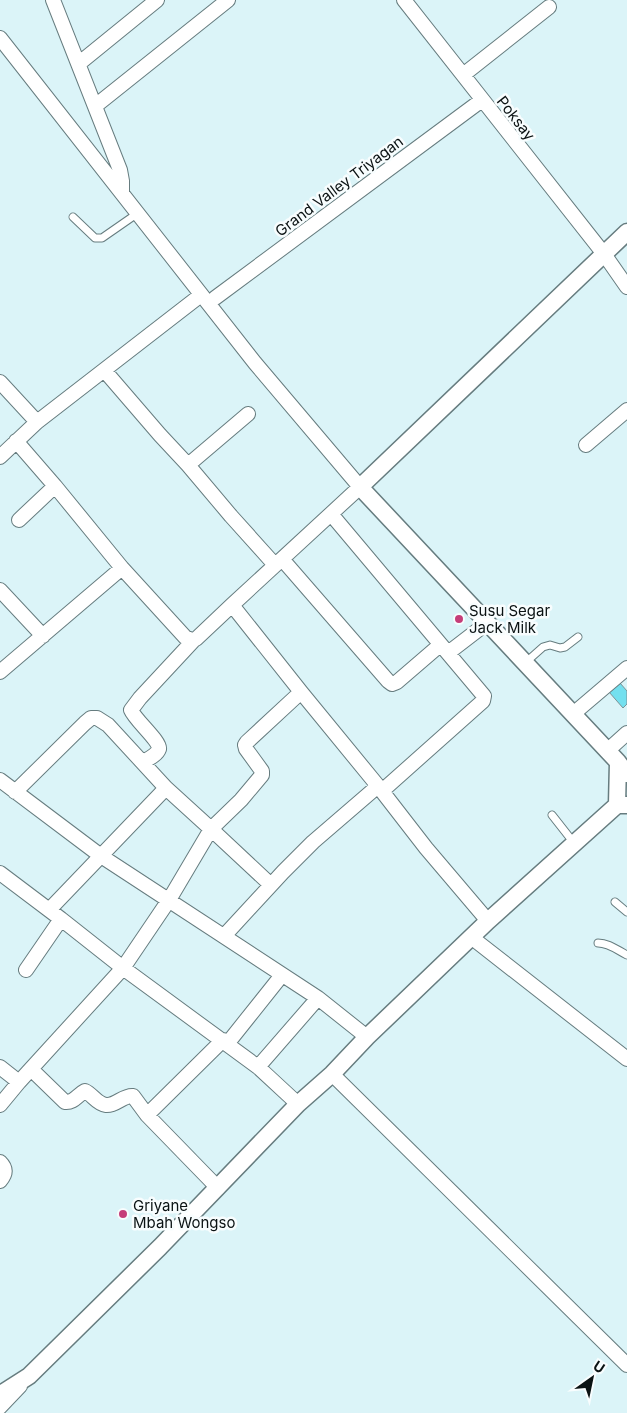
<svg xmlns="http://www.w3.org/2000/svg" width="627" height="1413" viewBox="0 0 627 1413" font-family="Inter,sans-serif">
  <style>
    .building { fill: #73e0ef; stroke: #7c9396 }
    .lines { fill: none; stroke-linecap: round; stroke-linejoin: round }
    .service-casing { stroke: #667c7f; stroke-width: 9 }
    .minor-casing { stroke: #667c7f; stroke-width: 16 }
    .tertiary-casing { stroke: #667c7f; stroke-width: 19 }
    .service { stroke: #fff; stroke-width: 7 }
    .minor { stroke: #fff; stroke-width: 14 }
    .tertiary { stroke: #fff; stroke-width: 16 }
    .poi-dot { fill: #c53d79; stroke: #f8fdfe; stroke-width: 2 }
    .labels { text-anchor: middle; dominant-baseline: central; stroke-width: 5; stroke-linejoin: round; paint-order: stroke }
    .street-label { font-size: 15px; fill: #0a1213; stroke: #f8fdfe }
    .poi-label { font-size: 15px; fill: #0a1213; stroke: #f8fdfe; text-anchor: start }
  </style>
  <rect width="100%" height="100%" fill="#dbf4f8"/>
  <!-- building -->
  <path class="building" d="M620,683L627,691V704L623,708L609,692Z"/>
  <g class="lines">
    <defs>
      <path id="service" d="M73,217L95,238H102L138,213
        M525,663L543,647L550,645L560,648L565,647L578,637
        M552,815L574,843
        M615,902L627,912
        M598,943C609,943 617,950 627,955"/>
      <path id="minor" d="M53,0L120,170L122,181V192
        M404,0L604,254L627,287
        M0,38L255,363L360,487L232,605L196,639L190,640L185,637L122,568L55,486L16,441
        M82,61L157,0
        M463,75L549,7
        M99,103L228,0
        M215,298L482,100
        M104,370L160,435L188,465L231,516L275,565
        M0,382L37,422
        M586,445L627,410
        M0,457L37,422L201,295
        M188,465L248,414
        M331,514L484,696L483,701L382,791
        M19,520L55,486
        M282,559L388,681L392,684L397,682L440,645
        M0,590L43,636
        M232,605L301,692L378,786L426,848L488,921
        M448,653L487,623
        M0,672L122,568
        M573,714L627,668
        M607,751L627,733
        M143,762C148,759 157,755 159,749C161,742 135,720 131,710L140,698L193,641
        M0,780L101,856L318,998L367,1037
        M15,792L85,723L91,718H97L108,725L166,788L211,829L271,885
        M0,873L61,919L123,968L258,1067L298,1104
        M49,910L166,788
        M224,936L283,872L313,842L378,786
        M471,937L627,1059
        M26,970L61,919
        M227,1044L282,975
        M0,1067L19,1082
        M258,1067L318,998
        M31,1069L65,1102C74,1103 77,1095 85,1091C92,1094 97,1104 106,1105C116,1106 123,1095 133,1096L147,1115L218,1188
        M332,1074L627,1365
        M0,1105L19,1082L123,968L169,900L211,829L241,800L262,775V771L246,749L245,745L247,742L301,692
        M147,1115L223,1040
        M0,1162C7,1169 6,1174 0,1181
        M0,1407L20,1386"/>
      <path id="tertiary" d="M627,232L360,487L618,762L627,774
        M617,805L618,762
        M0,1393L4,1392L29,1376L160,1247L298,1104L332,1074L367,1037L488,921L617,805H627"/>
    </defs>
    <!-- service casing -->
    <use href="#service" class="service-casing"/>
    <!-- minor casing -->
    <use href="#minor" class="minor-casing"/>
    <!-- tertiary casing -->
    <use href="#tertiary" class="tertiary-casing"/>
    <!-- service -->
    <use href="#service" class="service"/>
    <!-- minor -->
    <use href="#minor" class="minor"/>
    <!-- tertiary -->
    <use href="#tertiary" class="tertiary"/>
  </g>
  <!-- markers -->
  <g class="poi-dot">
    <circle cx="459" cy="619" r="5"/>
    <circle cx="123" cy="1214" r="5"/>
  </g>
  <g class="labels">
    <!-- street labels -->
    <g class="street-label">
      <text transform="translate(516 118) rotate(52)">Poksay</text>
      <text transform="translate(339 186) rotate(-37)">Grand Valley Triyagan</text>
    </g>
    <!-- poi labels -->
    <g class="poi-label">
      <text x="469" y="610">Susu Segar<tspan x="469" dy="17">Jack Milk</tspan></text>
      <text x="133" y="1205">Griyane<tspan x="133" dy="17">Mbah Wongso</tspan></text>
    </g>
  </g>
  <!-- north arrow -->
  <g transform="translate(592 1378) rotate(33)" stroke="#f8fdfe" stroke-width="4" paint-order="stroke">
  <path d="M0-4L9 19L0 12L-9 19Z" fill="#0a1213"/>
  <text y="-8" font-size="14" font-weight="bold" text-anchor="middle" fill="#0a1213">U</text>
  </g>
</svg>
